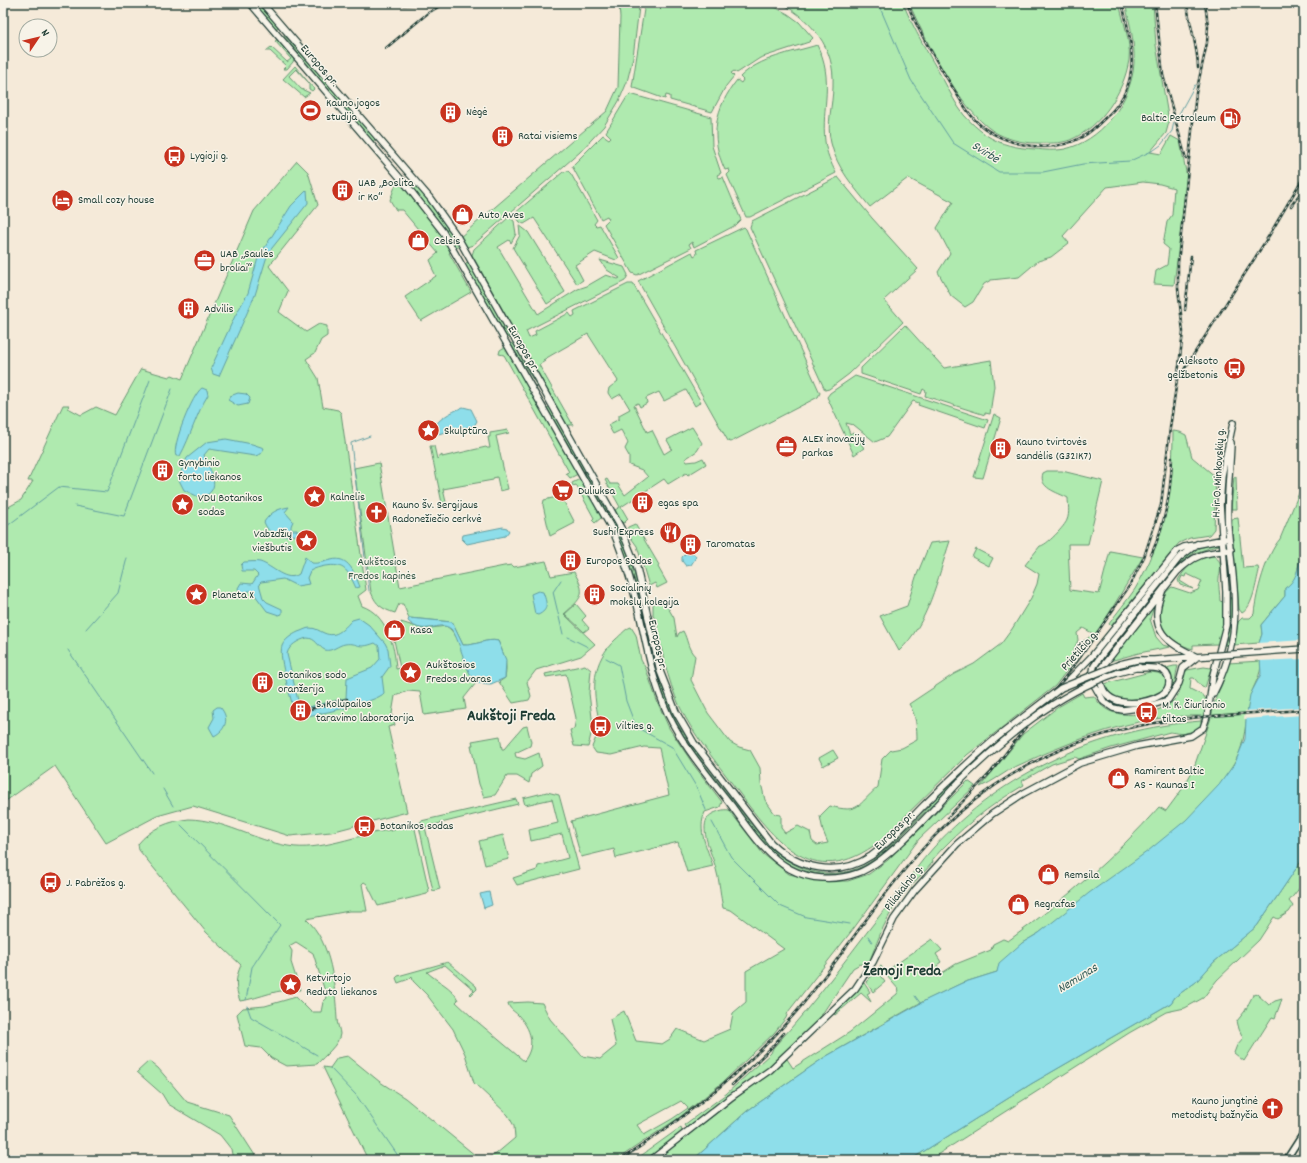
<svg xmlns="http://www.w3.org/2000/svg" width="1307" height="1163" viewBox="0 0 1307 1163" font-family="Dekko,sans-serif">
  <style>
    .green { fill: #afeaaf; stroke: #679472; fill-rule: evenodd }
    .water { fill: #8edeea; stroke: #629ea1; fill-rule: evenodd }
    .pier { fill: #f5ead9 }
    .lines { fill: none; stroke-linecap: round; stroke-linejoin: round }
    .stream { stroke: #629ea1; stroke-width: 1 }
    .secondary-casing { stroke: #1f3d34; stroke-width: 8 }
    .primary-casing { stroke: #1f3d34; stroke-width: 8 }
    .secondary { stroke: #f7f3e8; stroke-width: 5 }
    .primary { stroke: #f7f3e8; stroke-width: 5.5 }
    .rail-casing { stroke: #1f3d34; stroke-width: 2.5 }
    .rail { stroke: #f7f3e8; stroke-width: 1; stroke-dasharray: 3; stroke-linecap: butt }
    .primary-bridge-casing { stroke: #1f3d34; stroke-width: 8; stroke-linecap: butt }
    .primary-bridge { stroke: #f7f3e8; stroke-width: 5.5 }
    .labels { text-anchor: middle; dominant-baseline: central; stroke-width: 3; stroke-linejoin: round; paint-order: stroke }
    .street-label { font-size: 12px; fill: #1f3d34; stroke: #f7f3e8 }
    .poi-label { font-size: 12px; fill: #1f3d34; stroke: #f7f3e8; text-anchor: start }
    .park-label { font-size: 12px; fill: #355746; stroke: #f7f3e8 }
    .water-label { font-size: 13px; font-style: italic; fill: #355d58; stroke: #f7f3e8 }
    .district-label { font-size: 16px; font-weight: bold; fill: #1f3d34; stroke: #f7f3e8 }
  </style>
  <rect width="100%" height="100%" fill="#f5ead9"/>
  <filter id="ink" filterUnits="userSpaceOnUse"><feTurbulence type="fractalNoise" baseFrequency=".025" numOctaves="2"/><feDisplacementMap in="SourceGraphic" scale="8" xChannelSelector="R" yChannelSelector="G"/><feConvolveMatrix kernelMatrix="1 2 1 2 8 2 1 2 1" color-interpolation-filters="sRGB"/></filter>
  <g filter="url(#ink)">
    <!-- green -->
    <path class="green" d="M253,3H256L278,25V28H275Z
      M637,3L639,7L633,57L627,82L619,101L604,126L580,152L473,245L467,247L460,237L607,111L618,87L620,17L619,5Z
      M645,3H767L788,14L799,22L813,38L809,42L760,58L737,73L734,71L731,73L734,76L726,86L712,112L670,100V96L666,95L665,99L632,87Z
      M781,3H903C914,30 929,55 944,81C950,92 956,105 964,115C970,122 978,129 986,135C1001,145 1017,148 1035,149C1045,150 1054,151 1065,149C1100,141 1127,106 1133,72C1137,49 1130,25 1125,3H1153L1156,45L1169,122L1166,133L1150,152L1161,154L1171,136L1180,141L1187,177L1174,285L1154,284L1156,271L1167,265L1169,249L1163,244L1167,222L1172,215L1174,188L1160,184L1143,182L1107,187L1063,236L1069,243L1051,257L1038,261L1019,277L991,280L984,284L973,302L965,307L951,296L938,272L950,253L937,228L953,202L908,178L870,207C854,187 837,169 831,143C826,124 833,105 833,86C835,47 812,21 781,3Z
      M909,3H1119C1123,21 1131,41 1129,60C1124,92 1101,127 1070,140C1059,144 1048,143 1037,143C1022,143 1006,139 993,131C960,109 925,40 909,3Z
      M283,35L285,36C315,70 346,103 375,138L374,141H372Z
      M278,39L294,58L293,62L287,69H283L286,66L270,51H266L271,47L287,62L291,59L275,41Z
      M817,45C835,81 821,106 825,141C826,152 831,163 836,173L750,217H746L727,175L730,172L729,169L725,170C709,136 715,108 737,80L741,83L743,80L740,77C760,57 791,53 817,45Z
      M295,66L314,89L312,91L309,89V83L296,69L289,76L301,89L310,93L304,97L283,79Z
      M630,94L711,117L712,146L721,173L717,175L719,178L723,177L741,220L736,225L694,247L692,242L689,244L691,248L637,275L632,273L604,224L609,219L607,216L601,219L572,166L603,135L609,139L611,137L606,132L627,97Z
      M297,161L308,172L318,205L269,266L288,291L279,312L306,332L319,324L327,326V336L321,340L315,353L306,359L318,378L323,407L338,410L341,413L366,590L358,596L362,606C386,614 395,645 396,669L400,668L394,640L404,637L401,622L423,629L446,626C464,637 462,667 476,683L464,698L466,709L424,715L420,692L408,691L395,696L392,714L395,725L388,727L407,812L331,832L290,836L193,806L157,816L106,843L55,766L3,803V510L21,500L33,481H28L63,405H69L68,408L81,415L96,407L115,415L141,369L169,377L172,375L182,379L254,211Z
      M568,171L571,174L597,220L594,224L596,226L600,225L619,258L616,260L595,252L575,265L583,280L577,284L534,218L524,224L520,222L514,214L563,172Z
      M838,177L872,218L918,269L884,300L903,322L849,374L829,389L825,390L750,227L752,221Z
      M399,183L403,185L430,218L452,251L449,253L471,292L421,321L405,297L436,276L432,268L433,267L430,260L438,253L402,210H396L390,200L396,184Z
      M413,185H416L445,223L460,246L456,248L428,207L413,189Z
      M509,217L514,221L516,234L511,243L509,240L498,247L538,314L578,289L587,286L606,275L618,279L620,278L607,270L600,260L624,267L628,275L625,281L526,331L529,338L536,335L535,331L569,313L572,317L575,315L574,311L628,284H633L701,402L695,406L686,390L664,401L659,392L646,398L647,403L640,407L638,403L634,405L647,432L652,430L664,454L672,449L667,440L692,427L702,443L697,451L685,459L687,462L696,461L703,458L706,464L688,475L686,473L668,484L664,479L621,507L628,519L624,523L621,522L615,510L620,507L605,480L607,479L610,484H618L625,495L648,477L642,470L629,465V456L625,449L628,443L621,430L613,434L608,425L619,419V415L630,409L621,394L612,399L608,393L609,388L618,381L588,334L543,360L545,361L539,365L573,425H567L472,255L474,249Z
      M519,225L528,232L565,292L547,304L513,248L520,235Z
      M744,227L746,229L820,393L818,397L731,442L728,441L638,281L692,252L694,256L697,254L696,250Z
      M467,262H470L511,338L510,339L506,335L465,265Z
      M905,325L944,368L991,360L994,386L990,414L985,413V415L925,396L926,391L923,389L921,394L861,374V368Z
      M512,343H515L541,392L511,345Z
      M503,348H507L578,474L570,478L566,473L569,472L504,355L499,354L500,350Z
      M855,376L988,420L985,428L918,405L919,403L913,401L887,437L875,442L854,425L846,423L850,434L853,432L864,448L854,455L827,397L830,393Z
      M551,406L620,531L641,594L639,595C621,528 581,468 547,408Z
      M994,414L1001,418L983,478L974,477Z
      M508,430L509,433L496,436L508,489L500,491L497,477L493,478V480L443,489L446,502L442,503L430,446H434L437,459L442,455V457L486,447L487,448H490L488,437H490V433Z
      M1173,431L1180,432L1186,435L1192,457L1216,477L1214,529L1209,535L1190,538L1179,543L1111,626L1109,624C1117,612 1127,601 1135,589C1166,537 1173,491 1173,431Z
      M379,463L400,587L504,566L512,565L514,567L546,561L551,576L574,572C587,594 582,598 564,614L595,644L581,656L536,670L527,682L531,696L529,700L513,703L499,682L505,678C508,664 504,654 498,641C487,638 475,646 463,645L452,622L409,618L403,604H399L395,613C382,609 376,605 371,592L354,468Z
      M1047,471H1062L1103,481L1088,544H1068L1070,590L1099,594L1110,551L1143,557L1096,635L1080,656L1078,654C1079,650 1079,646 1081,643C1085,639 1088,640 1092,633L1083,628L1077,633L1078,640L1073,652L1078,656L1055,686L967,755L880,841C810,896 771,835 731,782C713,758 693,734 680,707C667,679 661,649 656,619L653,616V604L659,599L664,601L674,618L677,637L679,633L683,631C688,640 687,648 695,656L691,680L708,713L730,742L739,747L750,750L760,768L761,783L765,800L775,814L781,815V828L785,833L798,826L810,832L812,841L817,845L828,843L823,831L820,816L830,806C860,814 857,805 878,787L882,759L891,750L902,748L917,740C917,727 916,715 909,704L954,674L974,664L1001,644L1012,629L1031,598L1037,584L1039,574L1025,565L1040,546C1046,546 1065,526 1067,520C1070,513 1068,504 1068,498C1057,492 1038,488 1043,473Z
      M1234,477H1236L1237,509H1231Z
      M578,480L582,481L602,515L601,518L595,523L592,520L594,518L576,485L573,486L572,483Z
      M1304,481V542L1296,576L1292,584L1285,588V596L1261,625L1262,634L1259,643L1234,645L1238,622L1242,618H1250L1254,614C1256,593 1266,555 1280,539Z
      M561,496L575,523L550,536L543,505L544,500Z
      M1238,518L1243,568L1258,567L1259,571C1256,582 1253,607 1242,613L1239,609L1232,529V519Z
      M635,524L659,565L658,567L667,583L657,588L655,583L649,586L637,546L626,531L628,527Z
      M950,541C937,579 929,623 899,651L880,616L907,606L916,577L930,543Z
      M1213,544L1219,545L1194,553L1179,564L1099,665L1181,559L1199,548Z
      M976,549L993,558L989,566L972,557Z
      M1211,555C1223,559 1221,569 1219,578C1218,585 1220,594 1220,601L1223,602C1224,618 1222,631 1219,646L1217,644L1193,645V649C1170,643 1151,623 1163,598C1165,594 1168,589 1172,587L1190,593L1198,590L1202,581L1187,574H1186L1185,577L1182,576L1180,581L1193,589L1180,585L1178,580C1186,567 1195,559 1211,555Z
      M1230,597C1237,609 1231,632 1227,645L1225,646L1228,630Z
      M1155,603L1150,619L1156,637L1163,645L1170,647L1139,653L1110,661Z
      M576,604L586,616L582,620L589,628L584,632L565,614Z
      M647,626L655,668L677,723L702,761L765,842C791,871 834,885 870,862C891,848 910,826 928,807C934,800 946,784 954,782C936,802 917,820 898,839C889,848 880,859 868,865C834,883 795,875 768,848L700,761L676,724L659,684L645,627Z
      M631,627L636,635L641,660L646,669L657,701L669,728L693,764L722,802L720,807L705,812C697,831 707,847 713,866L687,872L678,842L616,858L614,849L581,857L571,821L669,795L659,748L644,747L611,755L596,753L592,747L599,730H603V720H599C592,689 591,662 616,639C621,635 625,629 631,627Z
      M1261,661C1262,676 1253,684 1250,698C1245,721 1246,742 1235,762C1212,805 1160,843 1122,871C1094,892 1067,913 1039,933L1022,943L997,972L962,983L916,1005L825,1057L747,1111L693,1160H656L787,1059L793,1068L850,1032L897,994L899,990L879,967L881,966L885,972L932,939L942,950L936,954L941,962L937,965L942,973L956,964L991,950L993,944L1003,939L1008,941C1062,902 1115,857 1159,807L1166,811L1183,788L1193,770L1210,721L1216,697L1222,684L1228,663Z
      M585,665L591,670L589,693L593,726L588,747L574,746L570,730L574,729L576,718L566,674L546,677L545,674Z
      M1174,666H1178C1175,675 1176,688 1169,695C1160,705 1122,710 1110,703C1104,700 1101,692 1097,686H1099C1101,691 1104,698 1110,701C1125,711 1161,702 1171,689L1172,678L1166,668Z
      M1204,667L1211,668L1205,688L1202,687L1194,678H1191L1190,689L1204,696L1206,700V714L1201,727L1197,730L1183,734L1170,732L1111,748L1079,759L1075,757L1052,764L1022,781L1024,785C989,806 959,829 932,860L933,862C921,876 905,890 895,906C883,924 876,945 868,965L860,964L853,968L814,1026L770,1068L686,1128L684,1125L726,1094L771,1053L773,1048C818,1000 855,946 896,895C909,879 920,862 934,847C1003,772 1099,729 1201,721V716C1137,714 1074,740 1017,766C1004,772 993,782 980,787L1023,734L1058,707L1082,693L1084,697L1094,696C1097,701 1101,706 1106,709C1123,720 1164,714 1176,698C1183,689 1180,678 1187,670Z
      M1150,672L1158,673L1165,677L1166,682L1164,689C1153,697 1127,704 1114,696C1109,694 1107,688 1104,684Z
      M527,726L531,742L530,746L515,753L516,757L525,759L539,753L542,766L531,774L529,783L517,776H507L495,795L484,797L479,784L471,745H473L472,741L500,736L502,749H504L523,727Z
      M833,750L838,758L823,766L819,758Z
      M968,781L975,786L919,839L854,928L788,1012L786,1018L774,1033L723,1082L680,1117L616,1160H485L496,1154L515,1138L514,1126L508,1115L474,1083L465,1054L453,1029L427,995L413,981L412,976L409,979L398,983L396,978L398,976L448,962L476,986L477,989L471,995L470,994L474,990L445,965L427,972C437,982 452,986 458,1000L456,1002L473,1018L524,1061C536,1045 531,1029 518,1015C514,1011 509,1009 508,1003L528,1002L542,1003L550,1019L582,1056L600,1059L616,1046L610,1019L624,1011L636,1041L662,1044L670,1039L677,1029L704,1040L730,1029L733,1013L746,1002V971L784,949L731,910L723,908C720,895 720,882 716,869C713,855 694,821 714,813C719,811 723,809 729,810L763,854L789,874L820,881H848L869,874L888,860ZM681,1101L688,1108L672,1119L644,1135L637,1125Z
      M547,792L559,795L579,869L517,885L513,878L537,870L538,866L568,858L562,834L531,841L529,830L558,823L552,799L525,805L523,798Z
      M516,799L518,804L425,827L440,889L433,891L419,826L421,821Z
      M189,819C224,820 254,840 288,846C320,852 358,834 390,830L391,831L409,825L415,829L429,891L427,894L378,906L367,884L364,882L362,884L367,911H349L306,919C332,942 335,987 337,1019C337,1024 340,1030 340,1034C339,1045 324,1056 317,1064L286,1066L271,1058L261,1048L245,1046L237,1014L243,1008L265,1006L296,997L311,1012H321L323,1002L327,998L313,953L296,942L289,946L292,951L291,962L300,990C276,988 262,998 240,1001C235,987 235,979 241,965L206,932L139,850L138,844C151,828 169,821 189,819Z
      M503,835L509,859L485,865L479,841Z
      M1304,857V887L1302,885L1289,901L1293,906L1289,912L1278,919L1274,917L1259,940L1217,980L1203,998L1185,1008L1166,1012L1129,1033L929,1160H910L1031,1084L1171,1003L1175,997L1196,982L1214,962L1257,926Z
      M875,969L885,982L873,992L866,982L872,976Z
      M864,983L870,992L867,994L871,1002L861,993L835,1015L834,1014Z
      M1257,994L1269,1005L1275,1001L1282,999L1275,1018L1272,1017L1244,1061L1234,1053L1237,1045L1243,1038L1239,1029L1237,1021L1245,1011L1253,995Z
      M348,1056L380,1082L405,1098L481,1160H368L323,1067L330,1068L337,1058Z
      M149,1061L158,1068L187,1102L229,1115L258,1160H233L231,1149L220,1135L168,1104L162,1094L137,1072Z
      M681,1127L682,1130L680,1135L647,1160H635Z"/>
    <!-- water -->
    <path class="water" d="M307,190L308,203L268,253L255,295L219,376L213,374L211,368L235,316L248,293L258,258L291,206Z
      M202,388L207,390L208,395C196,414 191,436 180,456H176C171,447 193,393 202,388Z
      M238,393L246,394L250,398L248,404L238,406L228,400L230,396Z
      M463,407L471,409L477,421L474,426L433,435C431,421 452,412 463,407Z
      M226,439L252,444L264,448L261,454L255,456L209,449L204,455C210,471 224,489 201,498L184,490L179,480L182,469L187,458L207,442Z
      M289,507L285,512L293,521L291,526V530H297L298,535C282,536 271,539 264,522C271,512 277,509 289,507Z
      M503,527L507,528L509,531L505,536L467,544L462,539L463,535Z
      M1304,542V857L1257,926L1214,962L1196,982L1175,997L1171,1003L1031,1084L910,1160H693L747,1111L825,1057L928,999L962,983L997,972L999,963L1022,943L1039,933L1089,893L1148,851L1186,820L1219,785L1235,763L1245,739L1246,719L1250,695L1261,674L1259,643L1262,634L1261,625L1285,596V588C1300,579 1299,558 1304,542Z
      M686,553L694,554L696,557L691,565L686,566L682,561V557Z
      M305,557L312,563C318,564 325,561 331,560C349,555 355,574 360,587L356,588C348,571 345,563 325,566C320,567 315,568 310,571L307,578L309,584L297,586L283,579L261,582L259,584L263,598L267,602L282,609V614L279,615L267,611L252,591H248L247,594H240L238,588L241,583L252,584L258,575L254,571H242L241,565L244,562C249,562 255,561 260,562C273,566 286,583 299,574Z
      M538,591L543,592C547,603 549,610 538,615L535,614L531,594Z
      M359,618L369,625L385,643L388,649L390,666L382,677L384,693C378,702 310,717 297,717L295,715C292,701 278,658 282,646C285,639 292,635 298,632C302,631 306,628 310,628C316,628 319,631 324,633C337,639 345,627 352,620ZM307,638C316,638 318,647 325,650C332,652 338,645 345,644C359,642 357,650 375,643L379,646L380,659L372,668L347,678L346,698L300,709L287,654C289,645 299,640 307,638Z
      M409,618L452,622L463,645C475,646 487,638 498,641L506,660L505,678L491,684L476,683C464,669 459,636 451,629C439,619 425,638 408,621Z
      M217,707H220C230,718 226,730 214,736L209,727L214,718L213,710Z
      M489,892L492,905L484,908L480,894Z"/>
    <!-- pier -->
    <path class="pier" d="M1304,640V659L1259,661L1257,643Z
      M1304,707V715L1244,719L1245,711Z"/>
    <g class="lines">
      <!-- stream -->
      <path class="stream" d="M878,3L911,80L953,143L999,172H1043L1083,164L1130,161L1154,150L1161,145L1172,131L1174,122
        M1179,114L1195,85
        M75,506L124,516L172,389
        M3,529L59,487L107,492L150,380
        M561,580L553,592L563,634
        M369,591L351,443L370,436
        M86,629L118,593L127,558
        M568,637L588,647
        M68,650L152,773
        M606,658L619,665L626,701L636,727L672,747L697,788L706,810
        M163,789L173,806
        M712,822L731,857L780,906L806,917L850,924
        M181,825L280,925L252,967L246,1000
        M868,936L872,942
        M915,996L921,1004
        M247,1006L251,1017L317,1055
        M330,1068L356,1095L401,1160"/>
      <defs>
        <path id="secondary" d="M1286,1160L1304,1132"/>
        <path id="primary" d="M250,3L407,186L443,232L612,529C624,556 632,584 639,612C646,643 651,673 663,703C678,741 706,773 731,805C748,828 765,855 790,869C810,880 836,881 858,873C889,862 936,806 960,781
          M262,3L430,198L457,236L621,528L637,568L660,671L676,712L694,743L771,843C798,869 838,878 871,856C891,842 907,822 924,805C949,781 973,757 1000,735
          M1162,592C1147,630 1166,642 1197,657
          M1197,657L1183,668L1179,683L1168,700L1146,707L1123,710L1113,708L1104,702L1093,683L1092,677L1094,666L1103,653L1179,558L1197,544
          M1120,664L1137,660H1154L1207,656
          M1137,668C1149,668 1169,665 1169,682C1169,687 1166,692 1161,695C1146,704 1115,708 1104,691C1100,683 1098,675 1102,667L1177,572C1196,553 1206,553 1231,550
          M1117,673L1139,667
          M1061,688L1092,656L1178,550L1184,547L1225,539
          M1213,694C1245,632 1234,593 1228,528C1226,500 1230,472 1231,443
          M651,1160L730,1098L770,1070L855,989L873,962L894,919L915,890L957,844L992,814L1024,793L1080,763L1137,746L1191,736L1203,728L1208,713L1213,675L1226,625V591L1220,505L1222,475L1233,423"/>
      </defs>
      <!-- secondary casing -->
      <use href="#secondary" class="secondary-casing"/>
      <!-- primary casing -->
      <use href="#primary" class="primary-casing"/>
      <!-- secondary -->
      <use href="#secondary" class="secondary"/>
      <!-- primary -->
      <use href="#primary" class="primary"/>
      <defs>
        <path id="rail" d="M386,3L405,5L428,3
          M907,3C919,33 936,60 953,88C962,102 970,118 984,128C1011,147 1053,154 1082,137C1091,132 1098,125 1105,118C1117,108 1127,93 1130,77C1135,52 1128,28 1122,3
          M1155,3L1163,75L1186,159
          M1187,3C1189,25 1198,46 1198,68
          M386,48L428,13L445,3
          M1291,206L1304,188
          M1185,310L1191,256
          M1180,376L1270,234L1304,176
          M1151,555C1165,525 1171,492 1172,458
          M303,711L347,699
          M948,817L991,772L1079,659L1130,585L1144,557L1161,505L1170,428L1179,366L1183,332L1178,288V263L1196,93L1207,43L1208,26L1205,3
          M732,1085L770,1049L784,1033
          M620,1160C685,1118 746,1071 797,1011C842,957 879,896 927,844C967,800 1019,765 1075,744C1148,716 1227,715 1304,710"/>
      </defs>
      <!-- rail casing -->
      <use href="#rail" class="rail-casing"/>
      <!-- rail -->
      <use href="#rail" class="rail"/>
      <defs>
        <path id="primary-bridge" d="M1207,656L1304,649
          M1000,735L1061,688L1120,664
          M960,781C1005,737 1056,694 1117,673"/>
      </defs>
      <!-- primary-bridge casing -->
      <use href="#primary-bridge" class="primary-bridge-casing"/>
      <!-- primary-bridge -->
      <use href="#primary-bridge" class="primary-bridge"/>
    </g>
  </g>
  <!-- icons -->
  <defs>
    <symbol id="stadium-disc" viewBox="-11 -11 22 22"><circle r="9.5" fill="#c8321e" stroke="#f7f3e8"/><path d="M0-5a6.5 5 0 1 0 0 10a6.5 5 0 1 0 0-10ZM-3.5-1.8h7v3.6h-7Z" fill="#fff"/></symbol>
    <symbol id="building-disc" viewBox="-11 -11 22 22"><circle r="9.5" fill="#c8321e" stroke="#f7f3e8"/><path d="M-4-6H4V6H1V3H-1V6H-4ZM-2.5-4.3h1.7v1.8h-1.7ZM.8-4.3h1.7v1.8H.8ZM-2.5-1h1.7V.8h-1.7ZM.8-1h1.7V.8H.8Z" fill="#fff"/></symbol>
    <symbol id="fuel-disc" viewBox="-11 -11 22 22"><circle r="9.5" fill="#c8321e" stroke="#f7f3e8"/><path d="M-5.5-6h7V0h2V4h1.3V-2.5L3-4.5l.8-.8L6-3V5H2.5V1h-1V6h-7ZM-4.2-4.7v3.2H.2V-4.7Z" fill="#fff"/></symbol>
    <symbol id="bus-disc" viewBox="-11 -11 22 22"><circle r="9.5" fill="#c8321e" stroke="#f7f3e8"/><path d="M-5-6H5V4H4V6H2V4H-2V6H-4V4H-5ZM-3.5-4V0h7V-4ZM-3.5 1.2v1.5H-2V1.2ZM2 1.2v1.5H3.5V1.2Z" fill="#fff"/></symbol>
    <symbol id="hotel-disc" viewBox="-11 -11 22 22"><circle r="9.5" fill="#c8321e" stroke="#f7f3e8"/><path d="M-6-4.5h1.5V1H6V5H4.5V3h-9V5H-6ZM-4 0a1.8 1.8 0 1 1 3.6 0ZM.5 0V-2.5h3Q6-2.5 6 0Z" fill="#fff"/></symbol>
    <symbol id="shop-disc" viewBox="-11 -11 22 22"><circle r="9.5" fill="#c8321e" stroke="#f7f3e8"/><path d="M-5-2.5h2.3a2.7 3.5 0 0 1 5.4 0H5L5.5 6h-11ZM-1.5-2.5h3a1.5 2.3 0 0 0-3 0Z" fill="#fff"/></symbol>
    <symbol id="office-disc" viewBox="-11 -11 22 22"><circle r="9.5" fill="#c8321e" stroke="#f7f3e8"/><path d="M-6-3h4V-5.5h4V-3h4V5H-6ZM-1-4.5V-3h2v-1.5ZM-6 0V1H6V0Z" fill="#fff"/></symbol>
    <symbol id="sight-disc" viewBox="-11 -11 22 22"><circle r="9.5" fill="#c8321e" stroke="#f7f3e8"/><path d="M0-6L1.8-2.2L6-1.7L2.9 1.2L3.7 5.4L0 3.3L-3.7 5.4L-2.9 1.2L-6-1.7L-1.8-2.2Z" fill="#fff"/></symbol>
    <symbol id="supermarket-disc" viewBox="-11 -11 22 22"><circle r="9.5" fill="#c8321e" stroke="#f7f3e8"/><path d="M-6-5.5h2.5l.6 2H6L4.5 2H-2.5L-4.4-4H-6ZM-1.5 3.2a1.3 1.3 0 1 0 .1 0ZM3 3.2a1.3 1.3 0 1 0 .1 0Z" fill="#fff"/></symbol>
    <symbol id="church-disc" viewBox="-11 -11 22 22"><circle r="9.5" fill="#c8321e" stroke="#f7f3e8"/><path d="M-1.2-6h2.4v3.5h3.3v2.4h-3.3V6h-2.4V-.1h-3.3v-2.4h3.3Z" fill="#fff"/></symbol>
    <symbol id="restaurant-disc" viewBox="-11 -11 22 22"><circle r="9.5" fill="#c8321e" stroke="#f7f3e8"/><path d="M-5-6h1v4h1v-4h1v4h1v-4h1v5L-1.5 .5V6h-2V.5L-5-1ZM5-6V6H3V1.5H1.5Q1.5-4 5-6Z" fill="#fff"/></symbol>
  </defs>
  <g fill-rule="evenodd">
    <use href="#stadium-disc" x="298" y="98" width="25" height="25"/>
    <use href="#building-disc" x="438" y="100" width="25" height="25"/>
    <use href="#fuel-disc" x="1218" y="106" width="25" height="25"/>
    <use href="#building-disc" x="490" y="124" width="25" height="25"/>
    <use href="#bus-disc" x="162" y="144" width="25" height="25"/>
    <use href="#building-disc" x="330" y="178" width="25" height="25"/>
    <use href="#hotel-disc" x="50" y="188" width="25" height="25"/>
    <use href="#shop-disc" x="450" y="202" width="25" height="25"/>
    <use href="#shop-disc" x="406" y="228" width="25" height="25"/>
    <use href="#office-disc" x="192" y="248" width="25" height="25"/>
    <use href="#building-disc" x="176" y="296" width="25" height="25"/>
    <use href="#bus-disc" x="1222" y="356" width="25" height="25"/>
    <use href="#sight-disc" x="416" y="418" width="25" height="25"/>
    <use href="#office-disc" x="774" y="434" width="25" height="25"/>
    <use href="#building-disc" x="988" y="436" width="25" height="25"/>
    <use href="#building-disc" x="150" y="458" width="25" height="25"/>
    <use href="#supermarket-disc" x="550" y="478" width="25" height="25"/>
    <use href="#sight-disc" x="302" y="484" width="25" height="25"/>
    <use href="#building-disc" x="630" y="490" width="25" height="25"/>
    <use href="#sight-disc" x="170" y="492" width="25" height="25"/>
    <use href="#church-disc" x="364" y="500" width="25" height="25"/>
    <use href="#restaurant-disc" x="658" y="520" width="25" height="25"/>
    <use href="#sight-disc" x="294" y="528" width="25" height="25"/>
    <use href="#building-disc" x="678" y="532" width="25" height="25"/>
    <use href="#building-disc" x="558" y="548" width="25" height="25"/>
    <use href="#sight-disc" x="184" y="582" width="25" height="25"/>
    <use href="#building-disc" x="582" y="582" width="25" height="25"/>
    <use href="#shop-disc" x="382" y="618" width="25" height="25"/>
    <use href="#sight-disc" x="398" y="660" width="25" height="25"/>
    <use href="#building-disc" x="250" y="670" width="25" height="25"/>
    <use href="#building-disc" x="288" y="698" width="25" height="25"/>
    <use href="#bus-disc" x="1134" y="700" width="25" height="25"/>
    <use href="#bus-disc" x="588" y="714" width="25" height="25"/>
    <use href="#shop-disc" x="1106" y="766" width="25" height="25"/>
    <use href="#bus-disc" x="352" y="814" width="25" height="25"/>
    <use href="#shop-disc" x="1036" y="862" width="25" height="25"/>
    <use href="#bus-disc" x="38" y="870" width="25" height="25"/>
    <use href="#shop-disc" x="1006" y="892" width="25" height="25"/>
    <use href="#sight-disc" x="278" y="972" width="25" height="25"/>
    <use href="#church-disc" x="1260" y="1096" width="25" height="25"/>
  </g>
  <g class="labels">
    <!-- street labels -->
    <g class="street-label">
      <text transform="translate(319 66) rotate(49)">Europos pr.</text>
      <text transform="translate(523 349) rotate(60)">Europos pr.</text>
      <text transform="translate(1219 473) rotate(-87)">H. ir O. Minkovskių g.</text>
      <text transform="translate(657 645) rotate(77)">Europos pr.</text>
      <text transform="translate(1080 651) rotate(-48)">Prietilčio g.</text>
      <text transform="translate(895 831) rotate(-44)">Europos pr.</text>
      <text transform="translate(904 888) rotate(-52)">Piliakalnio g.</text>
    </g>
    <!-- poi labels -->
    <g class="poi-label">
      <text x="326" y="103">Kauno jogos<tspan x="326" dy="14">studija</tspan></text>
      <text x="466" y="112">Nėgė</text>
      <text x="1216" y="118" text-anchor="end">Baltic Petroleum</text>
      <text x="518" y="136">Ratai visiems</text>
      <text x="190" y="156">Lygioji g.</text>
      <text x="358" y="183">UAB „Boslita<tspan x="358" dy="14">ir Ko“</tspan></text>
      <text x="78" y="200">Small cozy house</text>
      <text x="478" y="215">Auto Aves</text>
      <text x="434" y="241">Celsis</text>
      <text x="220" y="254">UAB „Saulės<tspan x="220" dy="14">broliai“</tspan></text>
      <text x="204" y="309">Advilis</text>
      <text x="1218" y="361" text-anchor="end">Aleksoto<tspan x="1218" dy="14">gelžbetonis</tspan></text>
      <text x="444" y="431">Skulptūra</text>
      <text x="802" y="439">ALEX inovacijų<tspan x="802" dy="14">parkas</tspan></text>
      <text x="1016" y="442">Kauno tvirtovės<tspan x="1016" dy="14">sandėlis (G321K7)</tspan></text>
      <text x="178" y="463">Gynybinio<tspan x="178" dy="14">forto liekanos</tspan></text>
      <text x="578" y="491">Duliuksa</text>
      <text x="330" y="497">Kalnelis</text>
      <text x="198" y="498">VDU Botanikos<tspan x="198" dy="14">sodas</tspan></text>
      <text x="658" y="503">egas spa</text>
      <text x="392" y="505">Kauno Šv. Sergijaus<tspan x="392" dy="14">Radonežiečio cerkvė</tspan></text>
      <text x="654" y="532" text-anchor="end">Sushi Express</text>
      <text x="292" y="534" text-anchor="end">Vabzdžių<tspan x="292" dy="14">viešbutis</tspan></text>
      <text x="706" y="544">Taromatas</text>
      <text x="586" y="561">Europos Sodas</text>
      <text x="610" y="588">Socialinių<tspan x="610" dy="14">mokslų kolegija</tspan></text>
      <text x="212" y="595">Planeta X</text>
      <text x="410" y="630">Kasa</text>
      <text x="426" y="665">Aukštosios<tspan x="426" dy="14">Fredos dvaras</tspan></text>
      <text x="278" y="675">Botanikos sodo<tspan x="278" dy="14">oranžerija</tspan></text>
      <text x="316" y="704">S. Kolupailos<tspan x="316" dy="14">taravimo laboratorija</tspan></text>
      <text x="1162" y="705">M. K. Čiurlionio<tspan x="1162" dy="14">tiltas</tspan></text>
      <text x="616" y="726">Vilties g.</text>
      <text x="1134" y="771">Ramirent Baltic<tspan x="1134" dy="14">AS - Kaunas I</tspan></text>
      <text x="380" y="826">Botanikos sodas</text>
      <text x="1064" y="875">Remsila</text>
      <text x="66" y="883">J. Pabrėžos g.</text>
      <text x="1034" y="904">Regrafas</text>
      <text x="306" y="978">Ketvirtojo<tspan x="306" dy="14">Reduto liekanos</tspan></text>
      <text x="1258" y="1101" text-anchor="end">Kauno jungtinė<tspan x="1258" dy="14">metodistų bažnyčia</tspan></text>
    </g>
    <!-- park labels -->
    <g class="park-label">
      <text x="382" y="562">Aukštosios<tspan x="382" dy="14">Fredos kapinės</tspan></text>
    </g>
    <!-- water labels -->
    <g class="water-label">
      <text transform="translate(985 153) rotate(32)">Svirbė</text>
      <text transform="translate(1078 979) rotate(-32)">Nemunas</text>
    </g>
    <!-- district labels -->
    <g class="district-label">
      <text x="511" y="716">Aukštoji Freda</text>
      <text x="902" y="971">Žemoji Freda</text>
    </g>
  </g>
  <!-- margin -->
  <rect width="1307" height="1163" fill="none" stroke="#f7f3e8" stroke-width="16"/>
  <rect x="8" y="8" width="1291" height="1147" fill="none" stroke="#1f3d34" stroke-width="1.5" filter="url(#ink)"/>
  <!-- north arrow -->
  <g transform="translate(38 38) rotate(55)"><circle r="19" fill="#f7f3e8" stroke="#a1aaa0"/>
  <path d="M0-3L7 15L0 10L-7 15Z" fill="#c8321e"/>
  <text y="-6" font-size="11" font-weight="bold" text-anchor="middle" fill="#1f3d34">N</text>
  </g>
</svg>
